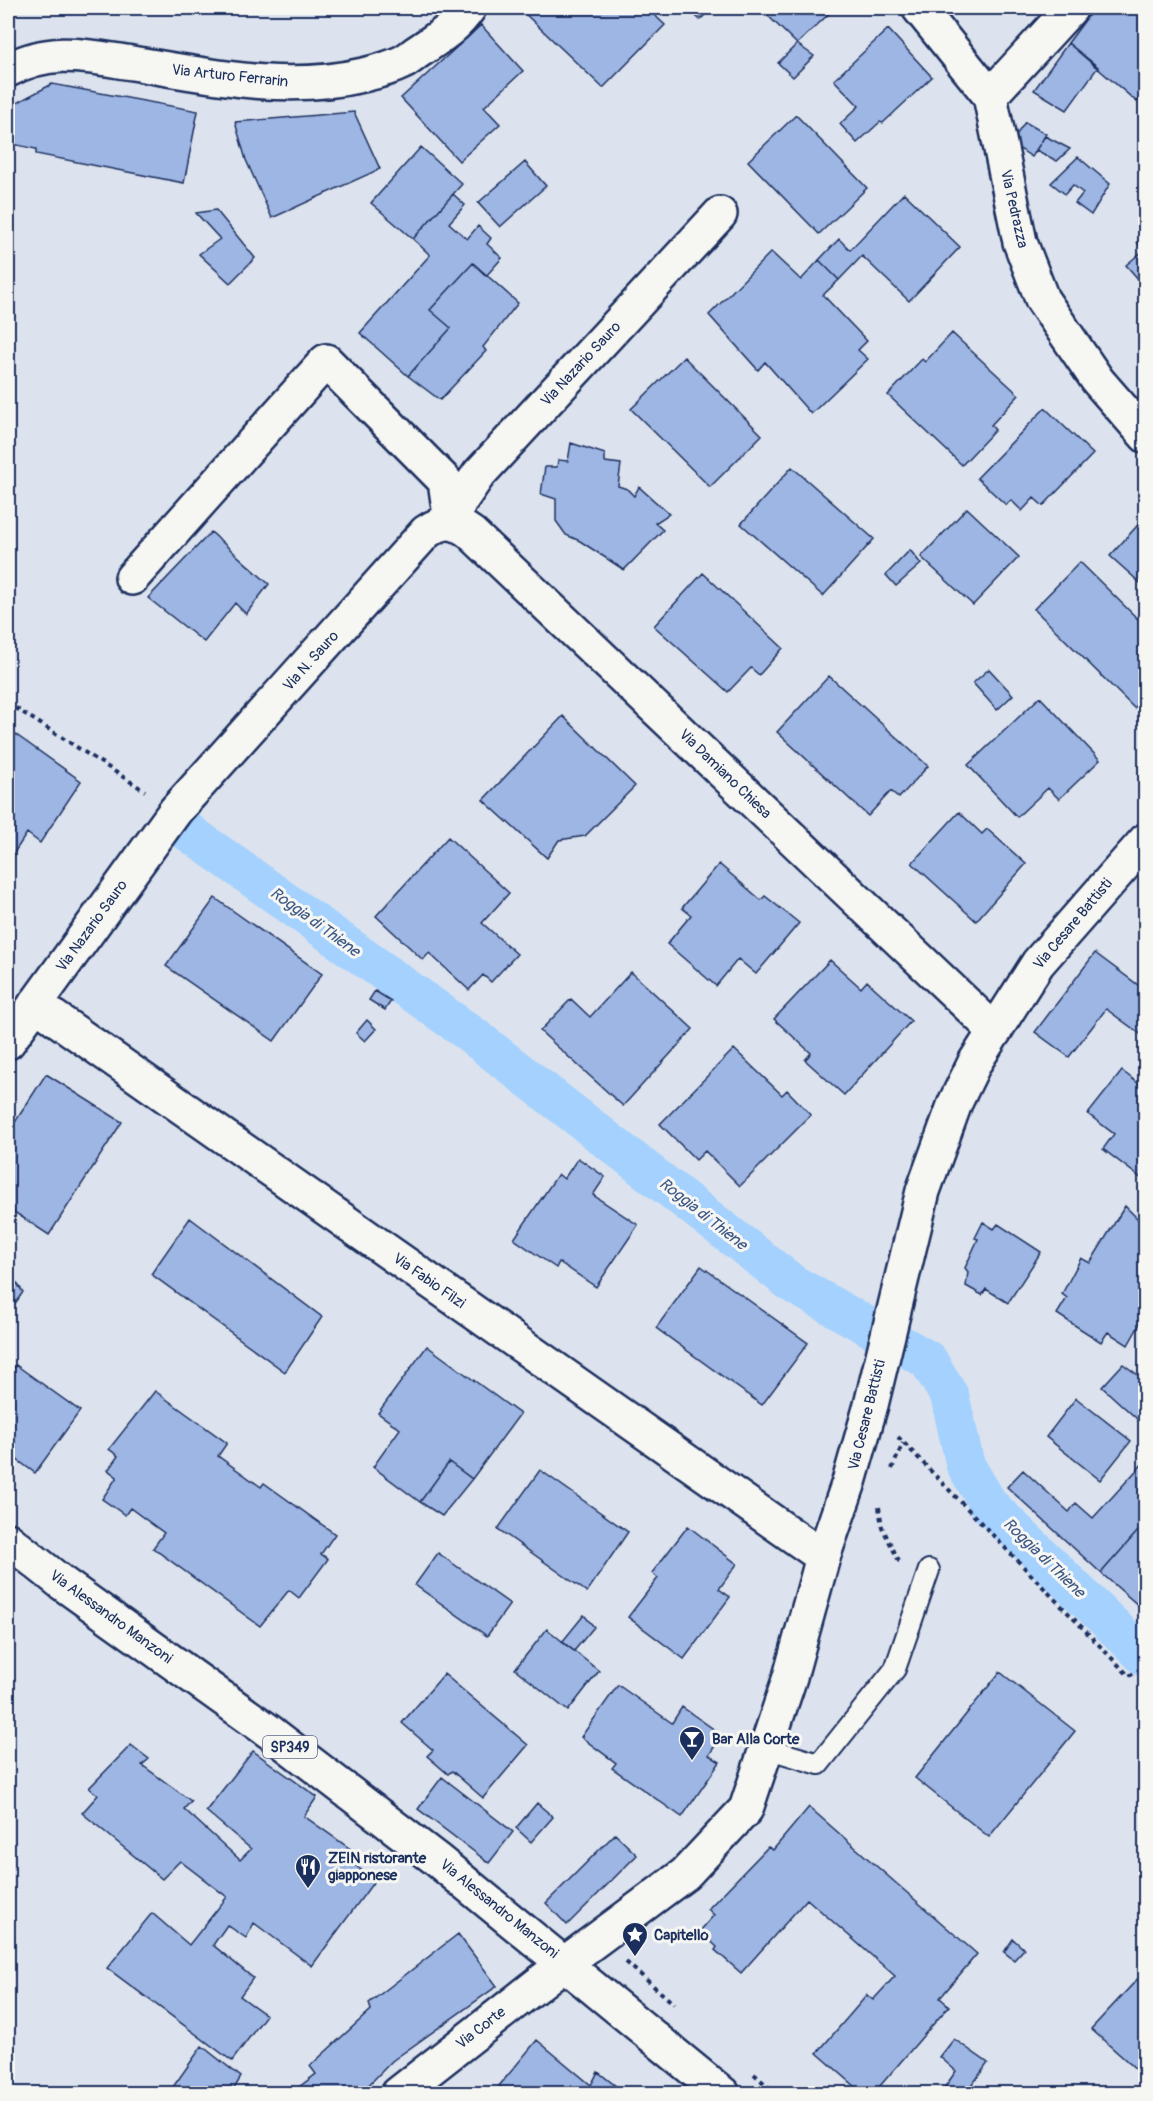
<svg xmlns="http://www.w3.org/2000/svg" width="1153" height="2101" viewBox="0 0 1153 2101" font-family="Pangolin,sans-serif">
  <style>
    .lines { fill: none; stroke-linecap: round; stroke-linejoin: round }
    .canal { stroke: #a4d1fe; stroke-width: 39 }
    .building { fill: #9eb6e3; stroke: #1b2f5e; stroke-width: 1.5 }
    .lane-casing { stroke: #1b2f5e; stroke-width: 24 }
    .street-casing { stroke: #1b2f5e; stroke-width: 38 }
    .secondary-casing { stroke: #1b2f5e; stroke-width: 38 }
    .primary-casing { stroke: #1b2f5e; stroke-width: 38 }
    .path { stroke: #1b2f5e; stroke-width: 4; stroke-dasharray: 4.5 4.5; stroke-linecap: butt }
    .lane { stroke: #f6f6f2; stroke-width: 20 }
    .street { stroke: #f6f6f2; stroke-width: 33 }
    .secondary { stroke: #f6f6f2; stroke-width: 33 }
    .primary { stroke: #f6f6f2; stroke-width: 33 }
    .labels { text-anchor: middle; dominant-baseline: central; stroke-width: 6; stroke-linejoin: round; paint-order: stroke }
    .shield { fill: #f6f6f2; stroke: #5d6b8a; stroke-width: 1.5 }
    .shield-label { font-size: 14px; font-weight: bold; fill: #1b2f5e }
    .street-label { font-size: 15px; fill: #1b2f5e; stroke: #f6f6f2 }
    .poi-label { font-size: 15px; font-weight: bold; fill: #1b2f5e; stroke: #f6f6f2; text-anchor: start }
    .water-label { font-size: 16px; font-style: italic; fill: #3d5886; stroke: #f6f6f2 }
  </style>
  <rect width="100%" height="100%" fill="#dce3ee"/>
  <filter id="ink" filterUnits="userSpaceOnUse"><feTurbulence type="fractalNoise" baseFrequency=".0167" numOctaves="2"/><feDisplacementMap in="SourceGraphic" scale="12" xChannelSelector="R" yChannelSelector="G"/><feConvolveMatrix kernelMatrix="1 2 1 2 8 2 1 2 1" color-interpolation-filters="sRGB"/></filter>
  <g filter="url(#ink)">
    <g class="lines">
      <!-- canal -->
      <path class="canal" d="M184,829L468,1032L793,1284L928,1360L950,1397L965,1464L989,1505L1146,1658"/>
    </g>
    <!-- building -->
    <path class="building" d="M519,8H647L665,25L603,88Z
      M688,8H712L700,20Z
      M760,8H835L797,44Z
      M1094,8H1146V87L1137,102L1068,43Z
      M481,25L523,71L484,107L500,124L459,161L401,98Z
      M888,29L932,77L883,123L880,122L857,143L840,124L859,106L834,80Z
      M1068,43L1098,67L1067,110L1034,90Z
      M797,44L814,56L793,77L778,63Z
      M52,84L198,111L184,183L36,154V149L8,143L9,107Z
      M354,112L380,169L272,218L246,160L235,122Z
      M796,115L867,188L819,234L748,161Z
      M1025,122L1046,134L1032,157L1011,143Z
      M1045,136L1070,149L1057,161L1036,150Z
      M421,147L462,184L413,239L371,203Z
      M1078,157L1110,184L1091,215L1075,203L1083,193L1073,185L1065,194L1051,183Z
      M525,162L546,186L500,227L478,203Z
      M904,193L960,247L909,301L862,256L839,280L819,260L839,239L850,250Z
      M453,194L465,205L449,223L467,239L478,226L491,238L487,244L502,258L486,276L473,263L430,310L451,328L408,376L360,333L430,255L413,239Z
      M216,210L255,258L230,283L199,254L220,239L196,213Z
      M1146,236V288L1126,265L1144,250L1137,242Z
      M771,252L801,280L819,260L839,280L823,295L867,341L858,350L868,359L811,414L765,362L758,370L709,315Z
      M473,263L518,303L483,347L486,351L440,400L408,376L451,328L430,310Z
      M952,333L1019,395L991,425L995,430L962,465L888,395L922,359L925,362Z
      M684,357L762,435L710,487L631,409Z
      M1045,408L1093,454L1043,506L1034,498L1022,511L1011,500L1006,505L977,478Z
      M571,443L605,454V462L621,464L618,486L627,489L634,496L639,487L669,514L655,523L663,530L624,570L580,541L566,535L556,521V499L541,494L545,467H557L558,460L568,461Z
      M792,467L874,539L823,596L741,524Z
      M967,508L1019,557L973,605L921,557Z
      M1146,516V588L1110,556Z
      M211,532L269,584L246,614L235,603L204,642L148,598Z
      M910,550L921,564L896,586L886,575Z
      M1080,562L1146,627V697L1134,708L1034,609Z
      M703,573L783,648L759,675L751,668L728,692L654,626Z
      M989,669L1013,695L997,710L973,683Z
      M829,676L928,766L899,798L891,791L868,816L777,732Z
      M1040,697L1100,760L1059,799L1048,788L1017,817L968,765Z
      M563,716L635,786L585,836L559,840L547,858L483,800Z
      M8,729L81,781L40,843L27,833L8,862Z
      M959,812L982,834L987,829L1026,864L976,921L912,863Z
      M448,837L509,893L482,923L517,954L491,982L483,975L469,990L429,953L423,960L376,916Z
      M719,864L761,900L765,896L799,923L756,974L738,959L716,986L667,944L691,915L682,908Z
      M215,898L322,974L274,1041L166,966Z
      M1095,953L1146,991V1038L1106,1009L1069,1057L1035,1032Z
      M830,960L861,988L867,981L911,1021L844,1095L805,1060L811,1053L774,1019Z
      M631,972L693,1029L623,1106L540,1031L571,999L590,1017Z
      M375,991L391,1001L385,1010L369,1000Z
      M367,1020L376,1029L365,1041L356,1033Z
      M734,1049L782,1095L787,1090L811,1115L740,1186L705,1151L696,1160L660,1124Z
      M1122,1071L1146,1089V1182L1103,1149L1114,1134L1088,1114Z
      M46,1074L122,1122L49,1235L8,1208V1133Z
      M578,1158L605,1177L593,1195L638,1225L596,1287L559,1262L556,1268L514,1239L558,1174L564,1179Z
      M1125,1206L1141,1222L1146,1218V1313L1128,1345L1108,1332L1101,1342L1057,1314L1067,1298L1062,1294L1081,1258L1090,1263Z
      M190,1218L322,1317L285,1372L151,1274Z
      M983,1222L994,1229L998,1224L1041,1252L1008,1303L986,1289L982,1295L966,1286L968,1272L965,1268L978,1239L975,1238Z
      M701,1266L808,1343L762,1405L656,1328Z
      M8,1270L23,1292L8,1314Z
      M427,1346L520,1414L472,1479L449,1462L420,1502L373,1467L400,1429L378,1413Z
      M1123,1364L1146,1381V1427L1102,1387Z
      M16,1365L80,1411L35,1473L8,1453V1377Z
      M155,1391L227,1443L218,1456L261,1487L264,1483L335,1534L321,1554L328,1559L299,1598L289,1590L260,1626L153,1548L164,1533L130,1508L125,1515L102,1499L117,1477L108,1470L118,1456L109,1449Z
      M1076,1398L1131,1441L1100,1480L1046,1437Z
      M1146,1460V1522L1101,1573L1007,1487L1023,1470L1069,1512L1076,1503L1093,1518Z
      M449,1462L472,1479L442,1516L420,1502Z
      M540,1470L628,1532L587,1592L498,1529Z
      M1146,1522V1612L1101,1573Z
      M688,1526L737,1564L719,1589L730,1597L684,1659L628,1617L658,1578L652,1573Z
      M438,1553L510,1604L487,1636L415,1585Z
      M584,1615L594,1627L574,1651L562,1642Z
      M547,1629L599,1671L568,1711L515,1669Z
      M1000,1672L1075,1731L989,1837L915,1778Z
      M444,1674L528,1745L483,1798L452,1771L448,1774L427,1756L433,1750L402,1723Z
      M618,1685L672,1723L682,1707L722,1735L709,1755L720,1762L682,1817L612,1768L616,1763L581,1737Z
      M131,1745L149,1759L142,1765L191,1801L184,1809L240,1860L251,1849L206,1811L253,1751L317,1797L304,1816L363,1858L356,1866L375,1880L312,1966L254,1923L246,1938L227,1925L213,1945L253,1978L240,1996L266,2015L232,2061L107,1968L152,1913L189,1945L227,1897L180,1861L162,1879L82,1813L98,1795L89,1788Z
      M442,1777L513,1832L489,1863L418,1809Z
      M537,1803L553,1817L531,1842L516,1828Z
      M809,1807L977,1954L940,1998L949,2006L873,2094H864L817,2053L867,1995L873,2000L895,1976L807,1899L741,1973L715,1950L717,1947L700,1931L714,1915L708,1909L768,1847L773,1850Z
      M615,1834L637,1855L567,1925L546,1903Z
      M458,1934L497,1986L392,2061L360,2094L291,2093L316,2074L310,2066L371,2010L369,2003Z
      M1013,1939L1024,1949L1014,1960L1004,1952Z
      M1146,1970V2078L1091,2029Z
      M954,2039L988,2063L972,2085L983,2094H940L956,2071L940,2057Z
      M537,2040L591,2085L598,2072L626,2094H508L499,2086Z
      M202,2046L241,2077L231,2094H168Z"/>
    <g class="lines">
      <defs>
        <path id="lane" d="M766,1748L819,1764L895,1669L929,1570"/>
        <path id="street" d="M919,8L990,96L1020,242L1042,299L1098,381L1146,436
          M8,70C51,47 86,56 132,63C211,76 285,93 363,75C376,72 391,68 403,62C409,59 415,53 422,49C442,35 455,28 469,8
          M990,96L1071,8
          M451,522L461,500L479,474L720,214
          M132,578L326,361L445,481L451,522
          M35,1004L823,1557
          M8,1042L176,810L426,532C444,520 454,520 471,533L995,1031"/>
        <path id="secondary" d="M398,2094L565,1963L685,1874L746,1809L790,1677L823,1557L849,1482L871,1405L923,1191L955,1103L975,1062L1038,963L1146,840"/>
        <path id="primary" d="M8,1540L62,1583L270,1732L436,1859L723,2094"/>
      </defs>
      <!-- lane casing -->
      <use href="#lane" class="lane-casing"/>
      <!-- street casing -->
      <use href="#street" class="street-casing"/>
      <!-- secondary casing -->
      <use href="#secondary" class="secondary-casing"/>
      <!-- primary casing -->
      <use href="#primary" class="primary-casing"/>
      <!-- path -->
      <path class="path" d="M8,703L145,791
        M898,1437L1129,1676L1146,1666
        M892,1469L903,1443
        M879,1507L882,1527L899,1561L902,1562
        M626,1962L674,2004
        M754,2074L776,2094"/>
      <!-- lane -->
      <use href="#lane" class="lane"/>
      <!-- street -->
      <use href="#street" class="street"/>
      <!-- secondary -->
      <use href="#secondary" class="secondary"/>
      <!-- primary -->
      <use href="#primary" class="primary"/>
    </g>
  </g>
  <!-- icons -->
  <defs>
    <symbol id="bar-pin" viewBox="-11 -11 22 30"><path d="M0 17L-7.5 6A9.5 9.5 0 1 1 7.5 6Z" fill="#1b2f5e" stroke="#f6f6f2"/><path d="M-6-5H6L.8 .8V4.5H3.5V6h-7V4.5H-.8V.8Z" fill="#fff"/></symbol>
    <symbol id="restaurant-pin" viewBox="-11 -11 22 30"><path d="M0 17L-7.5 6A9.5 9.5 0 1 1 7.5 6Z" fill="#1b2f5e" stroke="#f6f6f2"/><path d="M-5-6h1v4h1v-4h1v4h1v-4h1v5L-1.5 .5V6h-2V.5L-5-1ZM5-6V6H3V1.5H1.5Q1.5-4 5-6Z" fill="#fff"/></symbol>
    <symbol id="sight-pin" viewBox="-11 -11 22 30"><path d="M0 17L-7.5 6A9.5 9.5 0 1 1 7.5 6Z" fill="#1b2f5e" stroke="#f6f6f2"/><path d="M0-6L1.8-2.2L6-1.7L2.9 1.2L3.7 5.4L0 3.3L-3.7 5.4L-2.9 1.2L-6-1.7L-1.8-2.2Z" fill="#fff"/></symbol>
  </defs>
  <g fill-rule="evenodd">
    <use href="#bar-pin" x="677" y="1724" width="30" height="40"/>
    <use href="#restaurant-pin" x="293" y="1852" width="30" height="40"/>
    <use href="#sight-pin" x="620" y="1920" width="30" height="40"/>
  </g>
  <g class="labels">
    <!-- shield labels -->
    <rect class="shield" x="263" y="1736" width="54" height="22" rx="4.5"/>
    <g class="shield-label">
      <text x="290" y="1747">SP349</text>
    </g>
    <!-- street labels -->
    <g class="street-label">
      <text transform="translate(230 76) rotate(6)">Via Arturo Ferrarin</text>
      <text transform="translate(1014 209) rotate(77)">Via Pedrazza</text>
      <text transform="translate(581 364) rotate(-47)">Via Nazario Sauro</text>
      <text transform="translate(311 661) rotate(-48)">Via N. Sauro</text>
      <text transform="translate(725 774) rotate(44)">Via Damiano Chiesa</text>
      <text transform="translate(1073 924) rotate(-50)">Via Cesare Battisti</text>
      <text transform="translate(92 926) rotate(-54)">Via Nazario Sauro</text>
      <text transform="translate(429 1281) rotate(35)">Via Fabio Filzi</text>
      <text transform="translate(867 1415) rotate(-76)">Via Cesare Battisti</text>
      <text transform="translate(111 1617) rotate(36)">Via Alessandro Manzoni</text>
      <text transform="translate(499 1909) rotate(39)">Via Alessandro Manzoni</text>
      <text transform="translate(481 2028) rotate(-38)">Via Corte</text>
    </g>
    <!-- poi labels -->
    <g class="poi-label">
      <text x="712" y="1739">Bar Alla Corte</text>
      <text x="328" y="1858">ZEIN ristorante<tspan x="328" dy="17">giapponese</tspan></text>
      <text x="654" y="1935">Capitello</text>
    </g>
    <!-- water labels -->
    <g class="water-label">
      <text transform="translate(315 922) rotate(36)">Roggia di Thiene</text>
      <text transform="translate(703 1214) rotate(38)">Roggia di Thiene</text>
      <text transform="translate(1044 1558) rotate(44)">Roggia di Thiene</text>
    </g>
  </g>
  <!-- margin -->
  <rect width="1153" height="2101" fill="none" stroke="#f6f6f2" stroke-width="30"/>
  <rect x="15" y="15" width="1123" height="2071" fill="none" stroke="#1b2f5e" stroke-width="2" filter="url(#ink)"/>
</svg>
